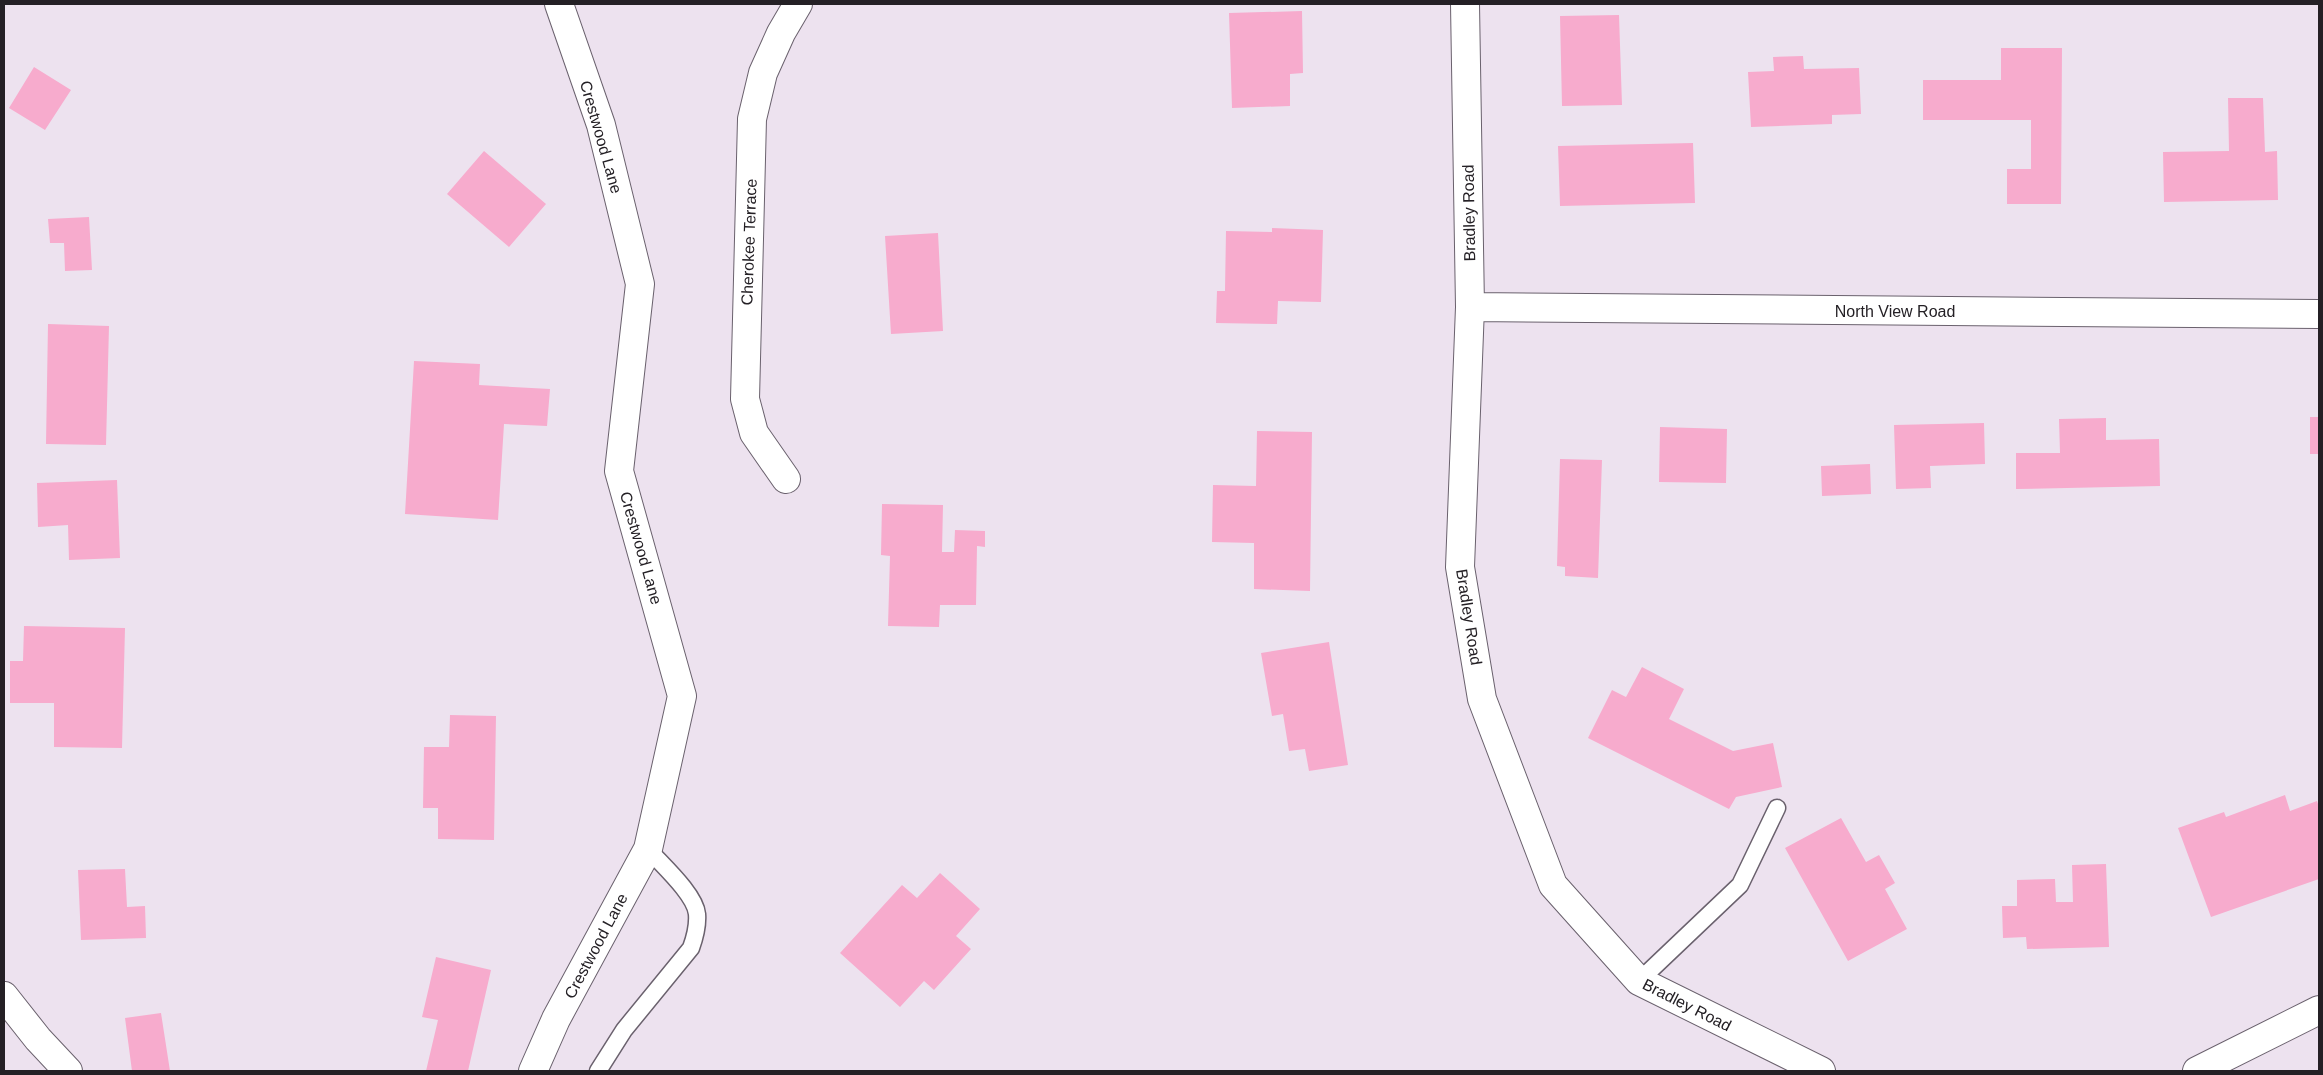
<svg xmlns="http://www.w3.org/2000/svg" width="2323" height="1075" viewBox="0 0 2323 1075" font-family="Helvetica,sans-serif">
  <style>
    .building { fill: #f7abcd }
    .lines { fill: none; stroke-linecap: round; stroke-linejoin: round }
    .lane-casing { stroke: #6a616d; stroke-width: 19 }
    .street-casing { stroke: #6a616d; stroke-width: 30 }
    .lane { stroke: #fff; stroke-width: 16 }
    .street { stroke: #fff; stroke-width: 28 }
    .labels { text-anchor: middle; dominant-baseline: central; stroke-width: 4.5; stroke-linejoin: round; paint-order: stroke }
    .street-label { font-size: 16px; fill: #242025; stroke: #fff }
  </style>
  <rect width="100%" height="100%" fill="#ede2ef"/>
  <!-- building -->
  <path class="building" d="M1302,11L1303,73L1290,74V106L1232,108L1229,13Z
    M1619,15L1622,105L1562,106L1560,16Z
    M2001,48H2062L2061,204H2007V169H2031V120H1923V80H2001Z
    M1803,56L1804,69L1859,68L1861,114L1832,115V124L1751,127L1748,72L1774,71L1773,57Z
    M34,67L71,90L45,130L9,108Z
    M2228,98H2263L2265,152L2277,151L2278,200L2164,202L2163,152L2229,151Z
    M1693,143L1695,203L1560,206L1558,146Z
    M484,151L546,204L509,247L447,194Z
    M89,217L92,270L65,271L64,243H50L48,219Z
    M1272,228L1323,230L1321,302L1278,301L1277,324L1216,323L1217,291H1225L1226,231L1272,232Z
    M938,233L943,331L891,334L885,236Z
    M48,324L109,326L106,445L46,444Z
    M414,361L480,364L479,385L550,389L547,426L504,424L498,520L405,514Z
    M2310,417H2319V454H2310Z
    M2106,418V440L2159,439L2160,486L2016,489V453H2060L2059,419Z
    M1984,423L1985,464L1930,466L1931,488L1896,489L1894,425Z
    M1660,427L1727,429L1726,483L1659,482Z
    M1257,431L1312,432L1310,591L1254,589V543L1212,542L1213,485L1256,486Z
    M1560,459L1602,460L1598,578L1565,576V567L1557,566Z
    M1870,464L1871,494L1822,496L1821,466Z
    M117,480L120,558L69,560L68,525L38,527L37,483Z
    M882,504L943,505L942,552H954L955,530L985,531V547L977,546L976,605H940L939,627L888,626L890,556L881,555Z
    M24,626L125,628L122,748L54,747V703H10V661H23Z
    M1329,642L1348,765L1309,771L1305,749L1289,751L1283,714L1272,716L1261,653Z
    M1642,667L1684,689L1669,719L1733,751L1773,743L1782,787L1736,797L1729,809L1588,738L1612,690L1626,697Z
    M450,715L496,716L494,840L438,839V808H423L424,747H449Z
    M2285,795L2290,811L2317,801L2319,807V879L2211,917L2178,828L2224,812L2226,817Z
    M1841,818L1866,862L1879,855L1895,883L1885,889L1907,929L1848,961L1785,848Z
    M2106,864L2109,947L2027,949L2026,937L2003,938L2002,906H2017V880L2055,879L2056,902H2073L2072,865Z
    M125,869L127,907L145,906L146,938L81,940L78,870Z
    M940,873L980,909L956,936L971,949L934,990L924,981L900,1007L840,953L902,885L917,898Z
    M436,957L491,970L468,1071H426L438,1020L422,1017Z
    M161,1013L170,1071H132L125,1018Z"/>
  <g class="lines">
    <defs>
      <path id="lane" d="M1639,981L1740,885L1777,808
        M598,1071L624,1030L691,948C695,937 698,926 697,914C695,894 661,864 648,849"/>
      <path id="street" d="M1465,4L1470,307L1460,567L1482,699L1553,885L1639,981L1821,1071
        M1470,307L2319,314
        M786,479L754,433L745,399L752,119L763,73L781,33L798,4
        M4,996L38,1039L68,1071
        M533,1071L556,1019L648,849L682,696L619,471L640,284L601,125L559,4
        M2197,1071L2319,1010"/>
    </defs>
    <!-- lane casing -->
    <use href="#lane" class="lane-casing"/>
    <!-- street casing -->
    <use href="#street" class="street-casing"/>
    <!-- lane -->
    <use href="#lane" class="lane"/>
    <!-- street -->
    <use href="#street" class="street"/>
  </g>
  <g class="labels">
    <!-- street labels -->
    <g class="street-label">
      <text transform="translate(601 137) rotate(74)">Crestwood Lane</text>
      <text transform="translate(1469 213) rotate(-91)">Bradley Road</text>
      <text transform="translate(749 242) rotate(-88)">Cherokee Terrace</text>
      <text x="1895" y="311">North View Road</text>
      <text transform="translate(641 548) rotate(74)">Crestwood Lane</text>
      <text transform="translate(1469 617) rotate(81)">Bradley Road</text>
      <text transform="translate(596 946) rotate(-62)">Crestwood Lane</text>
      <text transform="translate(1687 1005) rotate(27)">Bradley Road</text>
    </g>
  </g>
  <!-- border -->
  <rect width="2323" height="1075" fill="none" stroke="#242025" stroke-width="10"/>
</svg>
